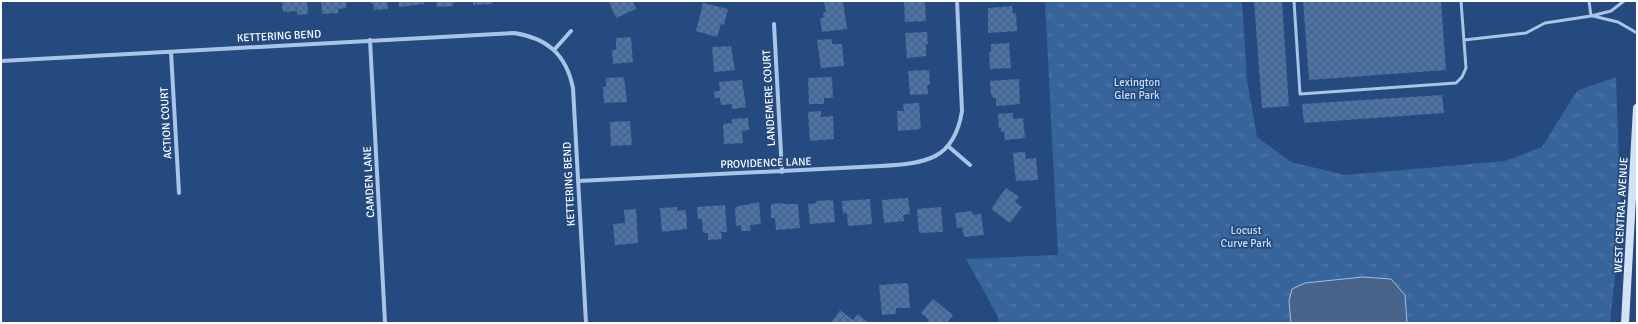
<svg xmlns="http://www.w3.org/2000/svg" width="1638" height="324" viewBox="0 0 1638 324" font-family="Signika,sans-serif">
  <style>
    .park { fill: url(#park-tufts) }
    .water { fill: #476389; stroke: #9ebfe7 }
    .building { fill: url(#building-cross-hatch) }
    .lines { fill: none; stroke-linecap: round; stroke-linejoin: round }
    .lane { stroke: #a9c4e6; stroke-width: 3 }
    .street { stroke: #a9c4e6; stroke-width: 4 }
    .secondary { stroke: #d3e2f5; stroke-width: 8 }
    .labels { text-anchor: middle; dominant-baseline: central; stroke-width: 3.5; stroke-linejoin: round; paint-order: stroke }
    .street-label { font-size: 11px; fill: #fff; stroke: #244a7f }
    .park-label { font-size: 11px; fill: #cddef5; stroke: #244a7f }
  </style>
  <defs>
    <pattern id="park-tufts" width="24" height="20" patternUnits="userSpaceOnUse"><rect width="24" height="20" fill="#38649c"/><path d="M3 7l-1-3M5 7V3M7 7l1-3M15 17l-1-3M17 17v-4M19 17l1-3" fill="none" stroke="#567bab"/></pattern>
    <pattern id="building-cross-hatch" width="8" height="8" patternUnits="userSpaceOnUse"><rect width="8" height="8" fill="#4c74a8"/><path d="M0 0l8 8M0 8l8-8" fill="none" stroke="#4c5e75"/></pattern>
  </defs>
  <rect width="100%" height="100%" fill="#244a7f"/>
  <!-- park -->
  <path class="park" d="M1045,1H1242L1247,80L1257,137L1291,162L1345,175L1505,161L1542,147L1577,91L1616,77L1621,222L1610,323H999L997,315L966,259L1058,255Z"/>
  <!-- water -->
  <path class="water" d="M1363,277L1391,279L1405,295L1407,323H1291L1289,301L1292,289L1305,283Z"/>
  <!-- building -->
  <path class="building" d="M282,1H307L308,14L297,15V11L283,12Z
    M321,1H346V8L338,9V13L322,14Z
    M370,1H387L388,9L374,10L373,3H370Z
    M399,1H423L424,4L399,7Z
    M436,1H457V2L453,3V6L437,7Z
    M473,1H492V4L473,5Z
    M613,1H633L636,9L616,18L609,2Z
    M843,1L847,29L822,32L820,18H824L823,13L826,12L824,2Z
    M904,1H925L926,21L905,22Z
    M1254,1H1282L1289,106L1262,108Z
    M1303,1H1441L1446,70L1309,80Z
    M703,3L728,9L724,25L721,24L717,37L696,31Z
    M1012,6L1013,14L1016,13L1017,31L988,33V8Z
    M927,32L928,44H926V56L907,58L905,33Z
    M631,37L633,62L613,64L612,50H616V38Z
    M832,39V44H842L844,66L821,68L817,40Z
    M1009,43L1011,68L990,69L989,52H991V44Z
    M731,46L735,70L714,72L712,47Z
    M929,70L930,84L927,85L928,94L910,95L908,71Z
    M624,77L627,102L604,103L603,87H606V78Z
    M832,77L833,98H824V104H809L808,78Z
    M1019,79L1020,104L996,106V98H993L991,94L990,81Z
    M742,80L746,107L732,109V104L721,105L720,98H715L714,91H720L719,82Z
    M1442,95L1444,113L1304,123L1302,104Z
    M919,103L921,129L898,131L897,111H904L903,104Z
    M821,111V117L833,116L834,139L810,141L808,112Z
    M1013,113V119L1023,118L1025,138L1005,140L1004,132H1001V128H999L998,114Z
    M748,118L749,130L742,131L743,143L724,144L723,124L732,123V119Z
    M630,121L632,145L611,146L610,122Z
    M1025,152L1026,159L1036,158L1038,180L1016,181L1013,153Z
    M1006,188L1019,197L1015,202L1022,207L1010,223L991,209Z
    M908,198L910,214L903,215L904,221L884,223L882,200Z
    M870,199L872,224L848,226L847,213L843,214L842,201Z
    M833,200L835,222L810,224L808,204L817,203L816,201Z
    M759,202L761,224L750,225L751,231H741V225L736,226L735,207Z
    M783,203L784,204H798L800,228L776,230L775,218H771V204Z
    M725,205L727,232H721L722,239L708,240V233H703L702,219H698L697,207Z
    M677,207V211L686,210L687,229L662,232L660,208Z
    M941,207L943,232L919,233L917,209Z
    M636,209L638,243L615,245L613,224L625,223L624,210Z
    M972,211L973,215L981,214L984,235L964,237L962,227L957,228L955,213Z
    M908,283L910,308H896V314L882,315L879,285Z
    M933,299L953,315L947,323H927L929,320L921,313Z
    M840,310L853,320L858,314L869,323H831Z"/>
  <g class="lines">
    <!-- lane -->
    <path class="lane" d="M1294,1L1300,94L1456,83L1462,77L1466,68L1461,1
      M1589,1L1591,16
      M1593,16L1618,22L1637,33
      M1464,40L1526,33L1545,23L1591,16L1611,11L1624,1"/>
    <!-- street -->
    <path class="street" d="M774,24L782,172
      M370,40L385,323
      M554,50L571,31
      M171,52L179,193
      M1,61L514,33C547,38 566,54 573,88L586,323
      M948,146L970,165
      M578,181L881,166C925,163 954,161 962,111L957,1"/>
    <!-- secondary -->
    <path class="secondary" d="M1625,323L1637,108"/>
  </g>
  <g class="labels">
    <!-- street labels -->
    <g class="street-label">
      <text transform="translate(279 36) rotate(-3)">KETTERING BEND</text>
      <text transform="translate(769 98) rotate(-93)">LANDEMERE COURT</text>
      <text transform="translate(166 123) rotate(-93)">ACTION COURT</text>
      <text transform="translate(766 163) rotate(-2)">PROVIDENCE LANE</text>
      <text transform="translate(369 182) rotate(-93)">CAMDEN LANE</text>
      <text transform="translate(569 184) rotate(-93)">KETTERING BEND</text>
      <text transform="translate(1621 215) rotate(-87)">WEST CENTRAL AVENUE</text>
    </g>
    <!-- park labels -->
    <g class="park-label">
      <text x="1137" y="82">Lexington<tspan x="1137" dy="13">Glen Park</tspan></text>
      <text x="1246" y="230">Locust<tspan x="1246" dy="13">Curve Park</tspan></text>
    </g>
  </g>
  <!-- border -->
  <rect width="1638" height="324" fill="none" stroke="#ffffff" stroke-width="4"/>
</svg>
